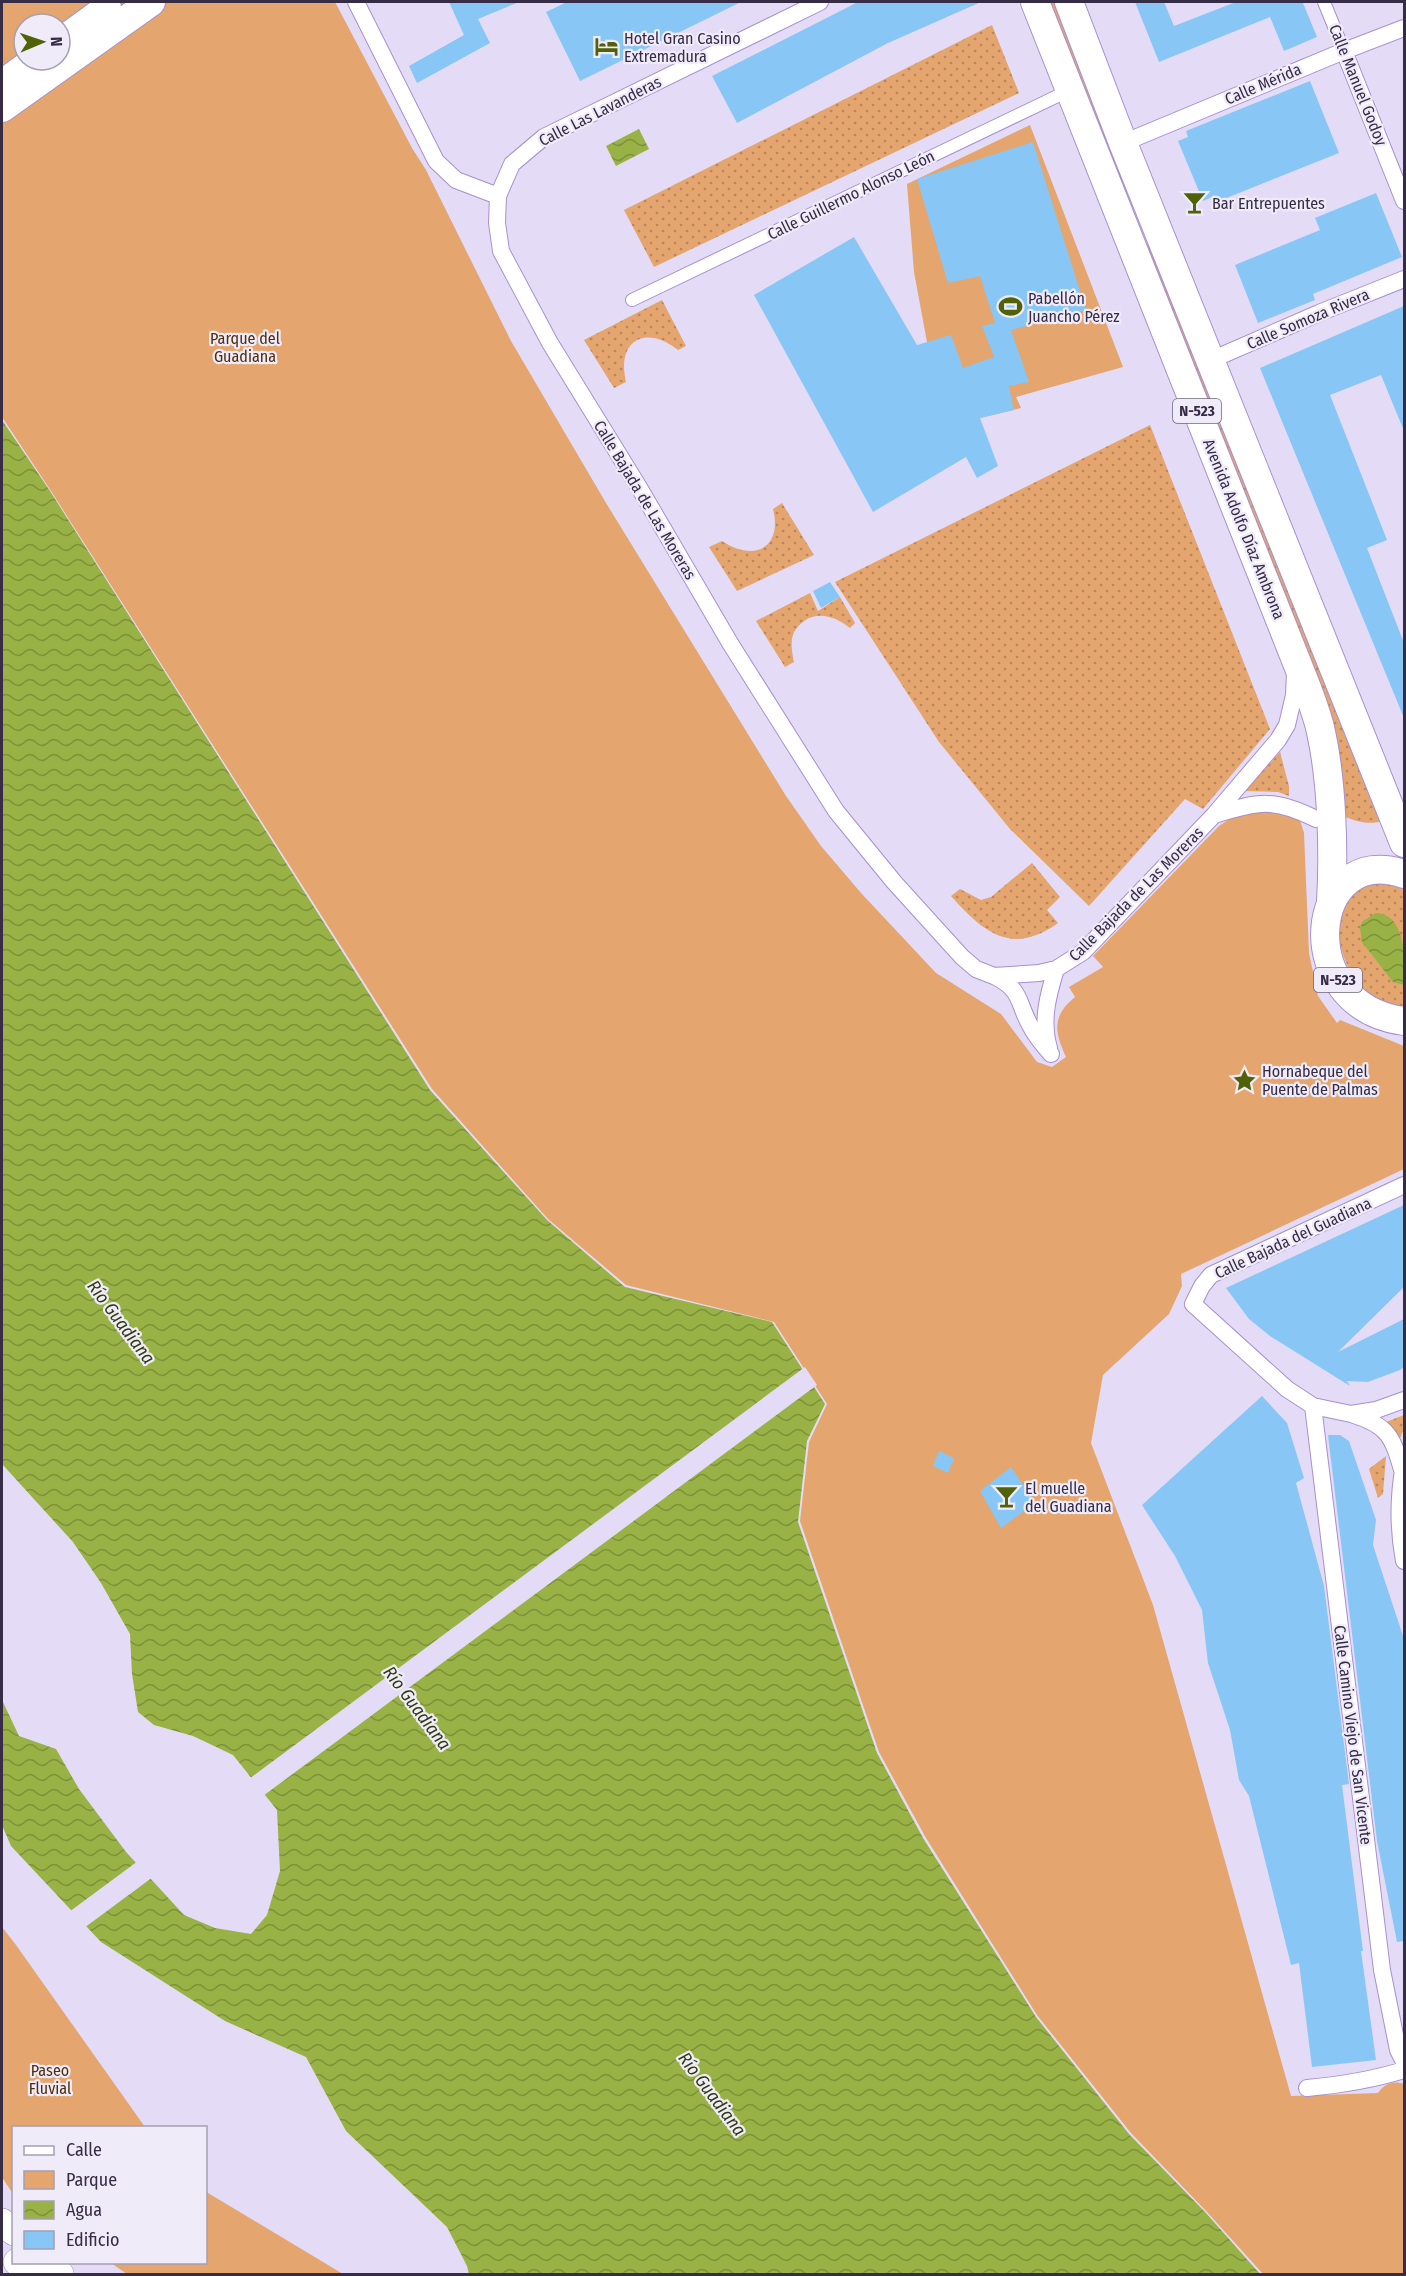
<svg xmlns="http://www.w3.org/2000/svg" width="1406" height="2276" viewBox="0 0 1406 2276" font-family="'Fira Sans Condensed',sans-serif">
  <style>
    .grass { fill: url(#grass-dots) }
    .green { fill: #e4a56e; fill-rule: evenodd }
    .water { fill: url(#water-waves) }
    .pier { fill: #e4dbf6 }
    .building { fill: #88c7f5 }
    .lines { fill: none; stroke-linecap: round; stroke-linejoin: round }
    .pedestrian-casing { stroke: #a790ce; stroke-width: 14 }
    .minor-casing { stroke: #a790ce; stroke-width: 18 }
    .primary-casing { stroke: #a790ce; stroke-width: 28 }
    .trunk-casing { stroke: #a790ce; stroke-width: 30 }
    .pedestrian { stroke: #fff; stroke-width: 12 }
    .minor { stroke: #fff; stroke-width: 16 }
    .primary { stroke: #fff; stroke-width: 27 }
    .trunk { stroke: #fff; stroke-width: 28 }
    .labels { text-anchor: middle; dominant-baseline: central; stroke-width: 4.5; stroke-linejoin: round; paint-order: stroke }
    .shield { fill: #efebf8; stroke: #6e657b; stroke-width: 1.5 }
    .shield-label { font-size: 15px; font-weight: bold; fill: #362c46 }
    .poi-label { font-size: 16px; fill: #362c46; stroke: #efebf8; text-anchor: start }
    .street-label { font-size: 16px; fill: #362c46; stroke: #efebf8 }
    .park-label { font-size: 16px; fill: #502e0c; stroke: #efebf8 }
    .water-label { font-size: 18px; font-style: italic; fill: #303a0d; stroke: #efebf8 }
  </style>
  <defs>
    <pattern id="grass-dots" width="8" height="8" patternUnits="userSpaceOnUse" patternTransform="scale(1.5)"><rect width="8" height="8" fill="#e4a56e"/><path d="M2 2h.1M6 6h.1" fill="none" stroke="#ba875c" stroke-width="1.8" stroke-linecap="round"/></pattern>
    <pattern id="water-waves" width="16" height="10" patternUnits="userSpaceOnUse" patternTransform="scale(1.5)"><rect width="16" height="10" fill="#98b245"/><path d="M0 5q4-4 8 0t8 0" fill="none" stroke="#7d913b"/></pattern>
  </defs>
  <rect width="100%" height="100%" fill="#e4dbf6"/>
  <!-- grass -->
  <path class="grass" d="M992,25L1019,93L654,267L624,210Z
    M1148,226L1384,821C1368,825 1356,822 1341,815L1147,255Z
    M662,300L686,346L678,350C646,324 616,340 626,382L614,388L584,340Z
    M1150,425L1270,729L1203,809L1185,799L1089,906L1010,829L939,742L835,582Z
    M782,503L814,555L737,591L709,547L722,541C753,562 783,549 773,509Z
    M810,593L818,611L840,597L855,623L850,628C833,614 811,609 796,629C789,638 792,652 794,662L785,667L756,621Z
    M1280,752L1289,786V796L1278,792L1245,791Z
    M1032,863L1060,897L1047,910L1058,923C1012,956 984,933 951,896L960,889L981,900L991,897Z
    M1384,882L1404,890V1008C1394,1004 1379,1001 1370,994C1341,971 1324,918 1357,891C1365,885 1375,884 1384,882Z
    M1404,1415V1429L1399,1440L1386,1422Z
    M1386,1456L1383,1494L1378,1498L1369,1469Z"/>
  <!-- green -->
  <path class="green" d="M2,2H335L412,148L426,170L511,341L606,503L786,796L821,846L861,893L936,973L1001,1014L1037,1062L1052,1067L1066,1057C1054,1031 1052,1016 1075,997L1069,987L1103,967L1093,956L1219,826L1234,816L1250,812L1283,811L1300,820L1304,833L1309,953L1318,996L1337,1023L1340,1020L1404,1046V1169L1181,1274L1182,1286L1169,1314L1103,1375L1091,1443L1153,1605L1291,2096L1378,2093C1384,2084 1394,2080 1404,2084V2274H1263L1207,2212L1131,2133L1037,2015L926,1838L879,1752L800,1521L809,1442L827,1404L774,1322L626,1285L548,1219L432,1089L51,491L2,417ZM24,24H60V60H24Z
    M1046,2H1060L1112,136L1103,149Z
    M1030,125L1123,367L1016,397L1021,408L964,422L927,342L914,272L907,184Z
    M2,1927L16,1945L145,2127L14,2128L13,2194L2,2177Z
    M206,2191L208,2193L343,2274H127L111,2263L206,2262Z"/>
  <!-- water -->
  <path class="water" d="M639,129L649,149L616,166L606,146Z
    M2,420L50,491L430,1090L547,1220L625,1287L772,1322L825,1404L807,1441L798,1522L877,1753L923,1838L1036,2017L1129,2134L1206,2213L1260,2274H469L467,2266L447,2227L346,2131L306,2057L225,2021L101,1942L11,1846L2,1825V1700L19,1736L56,1749L79,1789L126,1852L184,1915L215,1928L251,1934L267,1915L280,1871L277,1810L233,1755L193,1736L154,1725L138,1712L132,1674L130,1634L101,1583L73,1542L2,1464Z
    M1376,913C1406,914 1405,959 1404,985L1393,982L1362,942L1360,928L1362,922Z"/>
  <!-- pier -->
  <path class="pier" d="M805,1367L817,1385L263,1796L249,1779Z
    M138,1861L153,1877L84,1928L69,1912Z"/>
  <!-- building -->
  <path class="building" d="M449,2H519L478,19L490,43L417,83L409,66L464,35Z
    M567,2H741L580,81L546,12Z
    M858,2H981L888,43L737,123L712,76Z
    M1135,2H1164L1174,26L1236,2H1305L1303,3L1317,37L1284,51L1270,17L1159,62Z
    M1310,81L1339,153L1214,203L1212,197L1203,201L1178,141L1188,137L1186,131Z
    M1033,142L1086,310L1011,330L1029,382L1009,386L1014,410L980,418L998,466L977,478L966,457L873,512L754,295L854,237L917,345L951,335L963,368L994,357L982,326L995,323L980,276L948,283L917,179Z
    M1376,193L1402,257L1313,294L1315,300L1258,323L1235,265L1320,230L1315,218Z
    M1404,306V431L1381,375L1330,395L1387,540L1367,548L1404,643V718L1260,368Z
    M830,582L840,597L821,608L813,591Z
    M1404,1205V1287L1338,1352L1404,1319V1367L1400,1370L1368,1382L1347,1381L1350,1386L1270,1336L1249,1319L1226,1288Z
    M1262,1396L1287,1423L1304,1478L1296,1483L1324,1586L1349,1784L1342,1785L1363,1951H1361L1376,2060L1312,2067L1299,1963L1291,1965L1249,1796L1239,1780L1230,1730L1208,1663L1202,1610L1175,1556L1142,1505Z
    M1328,1435H1340L1349,1441L1376,1520L1373,1545L1404,1639V1941L1397,1942L1377,1841Z
    M939,1451L954,1458L948,1473L933,1466Z
    M1011,1467L1035,1503L1001,1528L980,1491Z"/>
  <g class="lines">
    <defs>
      <path id="pedestrian" d="M1324,2L1344,51
        M632,300L1070,90"/>
      <path id="minor" d="M356,2L436,161L456,180L498,196
        M820,2L544,137L512,164L498,196L497,223L501,251L550,343L640,489L730,643L836,811L894,882L962,957L976,969L994,976L1039,973L1056,969L1083,952L1214,815L1278,740L1287,725L1294,695L1295,672
        M1344,51L1404,201
        M1123,143L1344,51L1404,28
        M1211,360L1319,313L1404,279
        M1215,815C1258,801 1275,798 1316,819
        M994,976C1023,990 1017,1003 1031,1027C1036,1037 1044,1046 1051,1054
        M1049,1048C1041,1021 1048,995 1056,969
        M1404,1185L1211,1275L1202,1286L1193,1304L1287,1389L1313,1406L1351,1414L1376,1410L1404,1400
        M1313,1406L1382,1970L1398,2050L1404,2062
        M1354,1415C1390,1426 1393,1439 1403,1473
        M1404,1465C1398,1497 1398,1529 1404,1561
        M1307,2088C1340,2085 1372,2080 1404,2070"/>
      <path id="primary" d="M2,2222L14,2232
        M17,2262L31,2274
        M47,2262L60,2274"/>
      <path id="trunk" d="M1035,2L1307,688C1312,702 1318,717 1321,732C1332,782 1334,851 1331,902
        M1069,2L1123,143L1404,843
        M60,42L107,8
        M2,84L35,60
        M2,108L151,2
        M1404,874C1308,841 1290,1006 1404,1021"/>
    </defs>
    <!-- pedestrian casing -->
    <use href="#pedestrian" class="pedestrian-casing"/>
    <!-- minor casing -->
    <use href="#minor" class="minor-casing"/>
    <!-- primary casing -->
    <use href="#primary" class="primary-casing"/>
    <!-- trunk casing -->
    <use href="#trunk" class="trunk-casing"/>
    <!-- pedestrian -->
    <use href="#pedestrian" class="pedestrian"/>
    <!-- minor -->
    <use href="#minor" class="minor"/>
    <!-- primary -->
    <use href="#primary" class="primary"/>
    <!-- trunk -->
    <use href="#trunk" class="trunk"/>
  </g>
  <!-- icons -->
  <defs>
    <symbol id="hotel-bare" viewBox="-9 -9 18 18"><path d="M-6-4.5h1.5V1H6V5H4.5V3h-9V5H-6ZM-4 0a1.8 1.8 0 1 1 3.6 0ZM.5 0V-2.5h3Q6-2.5 6 0Z" fill="#506107" stroke="#efebf8" stroke-width="2.5" paint-order="stroke"/></symbol>
    <symbol id="bar-bare" viewBox="-9 -9 18 18"><path d="M-6-5H6L.8 .8V4.5H3.5V6h-7V4.5H-.8V.8Z" fill="#506107" stroke="#efebf8" stroke-width="2.5" paint-order="stroke"/></symbol>
    <symbol id="stadium-bare" viewBox="-9 -9 18 18"><path d="M0-5a6.5 5 0 1 0 0 10a6.5 5 0 1 0 0-10ZM-3.5-1.8h7v3.6h-7Z" fill="#506107" stroke="#efebf8" stroke-width="2.5" paint-order="stroke"/></symbol>
    <symbol id="sight-bare" viewBox="-9 -9 18 18"><path d="M0-6L1.8-2.2L6-1.7L2.9 1.2L3.7 5.4L0 3.3L-3.7 5.4L-2.9 1.2L-6-1.7L-1.8-2.2Z" fill="#506107" stroke="#efebf8" stroke-width="2.5" paint-order="stroke"/></symbol>
  </defs>
  <g fill-rule="evenodd">
    <use href="#hotel-bare" x="590" y="30" width="33" height="33"/>
    <use href="#bar-bare" x="1178" y="186" width="33" height="33"/>
    <use href="#stadium-bare" x="994" y="290" width="33" height="33"/>
    <use href="#sight-bare" x="1228" y="1064" width="33" height="33"/>
    <use href="#bar-bare" x="990" y="1480" width="33" height="33"/>
  </g>
  <g class="labels">
    <!-- shield labels -->
    <g class="shield">
      <rect x="1173" y="399" width="48" height="24" rx="4.5"/>
      <rect x="1314" y="968" width="48" height="24" rx="4.5"/>
    </g>
    <g class="shield-label">
      <text x="1197" y="411">N-523</text>
      <text x="1338" y="980">N-523</text>
    </g>
    <!-- poi labels -->
    <g class="poi-label">
      <text x="624" y="38">Hotel Gran Casino<tspan x="624" dy="18">Extremadura</tspan></text>
      <text x="1212" y="203">Bar Entrepuentes</text>
      <text x="1028" y="298">Pabellón<tspan x="1028" dy="18">Juancho Pérez</tspan></text>
      <text x="1262" y="1071">Hornabeque del<tspan x="1262" dy="18">Puente de Palmas</tspan></text>
      <text x="1025" y="1488">El muelle<tspan x="1025" dy="18">del Guadiana</tspan></text>
    </g>
    <!-- street labels -->
    <g class="street-label">
      <text transform="translate(1263 84) rotate(-23)">Calle Mérida</text>
      <text transform="translate(1358 85) rotate(68)">Calle Manuel Godoy</text>
      <text transform="translate(600 111) rotate(-27)">Calle Las Lavanderas</text>
      <text transform="translate(851 195) rotate(-26)">Calle Guillermo Alonso León</text>
      <text transform="translate(1308 319) rotate(-23)">Calle Somoza Rivera</text>
      <text transform="translate(645 500) rotate(59)">Calle Bajada de Las Moreras</text>
      <text transform="translate(1244 529) rotate(68)">Avenida Adolfo Díaz Ambrona</text>
      <text transform="translate(1136 894) rotate(-45)">Calle Bajada de Las Moreras</text>
      <text transform="translate(1293 1238) rotate(-25)">Calle Bajada del Guadiana</text>
      <text transform="translate(1353 1735) rotate(83)">Calle Camino Viejo de San Vicente</text>
    </g>
    <!-- park labels -->
    <g class="park-label">
      <text x="245" y="338">Parque del<tspan x="245" dy="18">Guadiana</tspan></text>
      <text x="50" y="2070">Paseo<tspan x="50" dy="18">Fluvial</tspan></text>
    </g>
    <!-- water labels -->
    <g class="water-label">
      <text transform="translate(121 1322) rotate(53)">Río Guadiana</text>
      <text transform="translate(417 1708) rotate(53)">Río Guadiana</text>
      <text transform="translate(712 2094) rotate(53)">Río Guadiana</text>
    </g>
  </g>
  <!-- border -->
  <rect width="1406" height="2276" fill="none" stroke="#362c46" stroke-width="6"/>
  <!-- legend -->
  <rect x="12" y="2126" width="195" height="138" fill="#efebf8" stroke="#a59fb1" stroke-width="1.5"/>
  <rect x="24" y="2146" width="30" height="9" fill="#ffffff" stroke="#a59fb1" stroke-width="1.5"/>
  <text x="66" y="2156" font-size="18" fill="#362c46">Calle</text>
  <rect x="24" y="2171" width="30" height="18" fill="#e4a56e" stroke="#a59fb1" stroke-width="1.5"/>
  <text x="66" y="2186" font-size="18" fill="#362c46">Parque</text>
  <rect x="24" y="2201" width="30" height="18" fill="url(#water-waves)" stroke="#a59fb1" stroke-width="1.5"/>
  <text x="66" y="2216" font-size="18" fill="#362c46">Agua</text>
  <rect x="24" y="2231" width="30" height="18" fill="#88c7f5" stroke="#a59fb1" stroke-width="1.5"/>
  <text x="66" y="2246" font-size="18" fill="#362c46">Edificio</text>
  <!-- north arrow -->
  <g transform="translate(42 42) rotate(88)"><circle r="28" fill="#efebf8" stroke="#a59fb1" stroke-width="1.5"/>
  <path d="M0-4.5L10 22L0 15L-10 22Z" fill="#506107"/>
  <text y="-9" font-size="16" font-weight="bold" text-anchor="middle" fill="#362c46">N</text>
  </g>
</svg>
